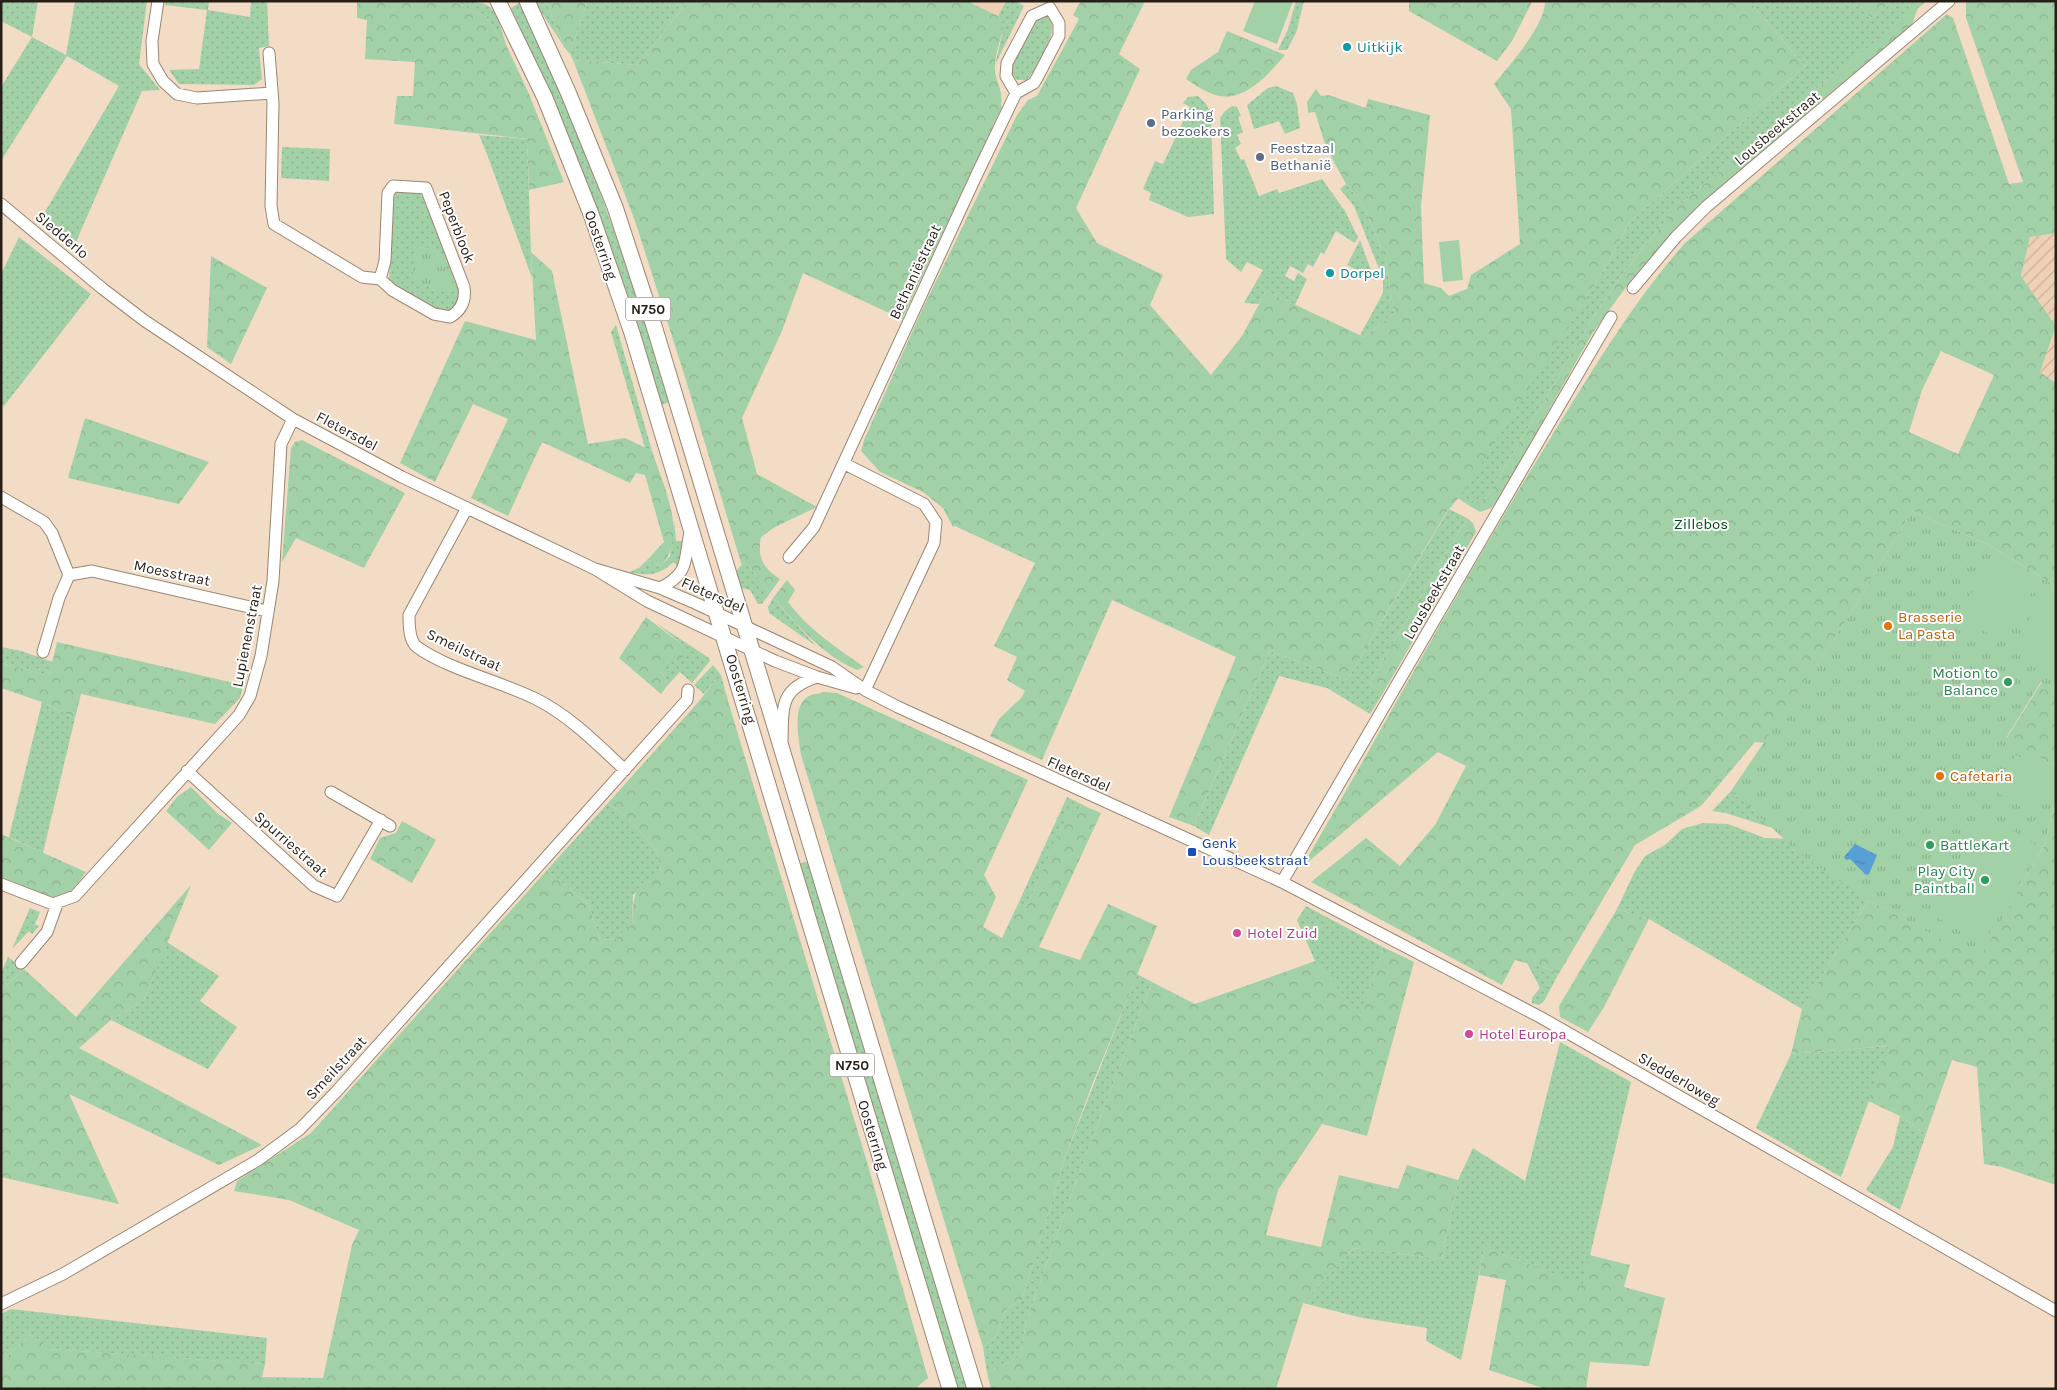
<svg xmlns="http://www.w3.org/2000/svg" width="2057" height="1390" viewBox="0 0 2057 1390" font-family="Karla,sans-serif">
  <style>
    .built { fill: #edd0b5 }
    .industrial { fill: url(#industrial-furrows) }
    .grass { fill: url(#grass-dots) }
    .forest { fill: url(#forest-crowns); fill-rule: evenodd }
    .park { fill: url(#park-tufts) }
    .pitch { fill: #a3d1a7 }
    .water { fill: url(#water-ripples) }
    .lines { fill: none; stroke-linecap: round; stroke-linejoin: round }
    .minor-casing { stroke: #9b8671; stroke-width: 13 }
    .major-casing { stroke: #9b8671; stroke-width: 17 }
    .minor { stroke: #fff; stroke-width: 11 }
    .major { stroke: #fff; stroke-width: 15 }
    .culture-dot { fill: #0f9aa8; stroke: #fff; stroke-width: 2 }
    .service-dot { fill: #5c6f8a; stroke: #fff; stroke-width: 2 }
    .food-dot { fill: #e8710a; stroke: #fff; stroke-width: 2 }
    .leisure-dot { fill: #2e9e5b; stroke: #fff; stroke-width: 2 }
    .transit-dot { fill: #1a4fb4; stroke: #fff; stroke-width: 2 }
    .hotel-dot { fill: #d1479c; stroke: #fff; stroke-width: 2 }
    .labels { text-anchor: middle; dominant-baseline: central; stroke-width: 4; stroke-linejoin: round; paint-order: stroke }
    .shield { fill: #fff; stroke: #68625c; stroke-width: 1 }
    .shield-label { font-size: 14px; font-weight: bold; fill: #271e16 }
    .culture-label { font-size: 15px; fill: #0d838f; stroke: #fff; text-anchor: start }
    .service-label { font-size: 15px; fill: #4e5e75; stroke: #fff; text-anchor: start }
    .street-label { font-size: 15px; fill: #271e16; stroke: #fff }
    .park-label { font-size: 15px; fill: #004e17; stroke: #fff }
    .food-label { font-size: 15px; fill: #c56008; stroke: #fff; text-anchor: start }
    .leisure-label { font-size: 15px; fill: #27864d; stroke: #fff; text-anchor: end }
    .transit-label { font-size: 15px; fill: #164399; stroke: #fff; text-anchor: start }
    .hotel-label { font-size: 15px; fill: #b23c85; stroke: #fff; text-anchor: start }
  </style>
  <defs>
    <pattern id="industrial-furrows" width="10" height="10" patternUnits="userSpaceOnUse" patternTransform="scale(1.25)"><rect width="10" height="10" fill="#edd0b5"/><path d="M-1 1l2-2M0 10L10 0M9 11l2-2" fill="none" stroke="#cbb29b"/></pattern>
    <pattern id="grass-dots" width="8" height="8" patternUnits="userSpaceOnUse" patternTransform="scale(1.25)"><rect width="8" height="8" fill="#a3d1a7"/><path d="M2 2h.1M6 6h.1" fill="none" stroke="#8cb38f" stroke-width="1.8" stroke-linecap="round"/></pattern>
    <pattern id="forest-crowns" width="20" height="18" patternUnits="userSpaceOnUse" patternTransform="scale(1.25)"><rect width="20" height="18" fill="#a3d1a7"/><path d="M2 6a3 3 0 1 1 6 0M12 15a3 3 0 1 1 6 0" fill="none" stroke="#8cb38f"/></pattern>
    <pattern id="park-tufts" width="24" height="20" patternUnits="userSpaceOnUse" patternTransform="scale(1.25)"><rect width="24" height="20" fill="#a3d1a7"/><path d="M3 7l-1-3M5 7V3M7 7l1-3M15 17l-1-3M17 17v-4M19 17l1-3" fill="none" stroke="#8cb38f"/></pattern>
    <pattern id="water-ripples" width="26" height="14" patternUnits="userSpaceOnUse" patternTransform="scale(1.25)"><rect width="26" height="14" fill="#57a0d6"/><path d="M2 4q2-2 4 0t4 0M15 11q2-2 4 0t4 0" fill="none" stroke="#4882ad"/></pattern>
  </defs>
  <rect width="100%" height="100%" fill="#f3dcc6"/>
  <!-- built -->
  <path class="built" d="M967,1H1006L998,16Z"/>
  <!-- industrial -->
  <path class="industrial" d="M2056,233V325L2021,276L2030,237Z
    M2056,329V383L2040,372Z"/>
  <!-- grass -->
  <path class="grass" d="M1,1H38L32,37L66,55L75,1H147L139,64L160,90L142,91L72,251L39,222L119,86L67,56L1,161V87L32,37L1,21Z
    M165,1H209L208,10L250,17L251,1H267L269,46L259,48L262,79L254,85L179,84L169,70L199,69L207,10L165,5Z
    M452,1C501,1 493,8 508,49L486,17Z
    M535,1H546L564,47C555,31 543,17 535,1Z
    M587,1H688L637,65L573,60L570,54Z
    M1006,1H1015L1024,6L995,65L1004,26L998,16Z
    M1296,1H1304L1296,33L1287,50H1278L1288,29Z
    M1749,1H1855L1871,18L1889,4L1888,1H1927L1821,85L1674,210L1624,272L1592,319L1487,497L1468,505L1458,498L1608,263L1630,222L1805,66Z
    M519,3C581,133 629,264 670,402L661,405L554,103L511,8Z
    M1044,16C1066,21 1037,66 1029,78L1026,80H1017L1011,73V64L1032,22Z
    M1276,86L1293,93L1297,104L1300,128L1285,134L1279,121L1254,129L1247,105L1268,88Z
    M1198,96L1206,104L1211,114L1214,214L1188,217L1149,200L1151,193L1143,189L1155,161L1163,164L1190,107L1183,103L1188,97Z
    M1232,106L1237,107L1241,116L1238,117L1243,132L1237,135L1241,144L1235,148L1241,160L1244,159L1259,196L1277,189L1279,193L1322,179L1345,211L1358,237L1355,243L1336,231L1324,254L1321,252L1313,267L1308,264L1303,273L1290,266L1285,276L1294,281L1298,273L1307,279L1295,305L1266,291L1259,304L1244,303L1263,270L1247,262L1241,272L1226,259L1220,118L1225,111Z
    M479,135L527,139L532,278L487,154Z
    M282,147L330,149L329,181L281,178Z
    M1346,184L1362,203L1385,256L1394,313L1364,337L1360,335L1383,293V279L1354,206L1340,189Z
    M398,191H421L462,296L452,312L442,313L389,281L393,195Z
    M19,237L91,294L4,406L1,405V274Z
    M1360,240L1375,281L1347,265Z
    M616,325L652,451L645,448L611,332Z
    M1449,509L1467,518L1369,683L1383,693L1370,714L1327,688L1279,676L1209,835L1194,826L1270,651L1347,680Z
    M674,520L676,541H683L679,567L673,562C660,576 647,576 629,572L639,568L647,560L661,566L670,556Z
    M747,564L770,593L762,604H758L750,590L741,588L736,572L740,566Z
    M773,598L816,646L769,613L768,607Z
    M656,623L709,658L710,661L692,683L680,672L667,686L663,673L665,666L684,646Z
    M1,647L21,651L53,662L49,676L1,663Z
    M713,665L721,675L728,701L715,680L704,694L694,685Z
    M42,702L75,718L43,853L9,837Z
    M1731,791L1767,804L1795,829L1769,827L1726,813L1712,811Z
    M1067,797L1087,807L1068,814L1027,906L1018,904Z
    M608,803L627,817L656,850L662,873L633,895L632,924L616,939L600,940L589,905L547,870Z
    M1703,823L1728,824L1765,838L1791,839L1879,885L1868,900L1802,1009L1649,919L1617,909L1634,873L1645,856L1665,845L1682,829Z
    M808,861L967,1389H957L951,1372L799,864Z
    M1306,906L1383,947L1361,1017L1315,961L1297,920Z
    M30,908L40,912L35,924L39,926L32,934L29,931L12,949Z
    M167,942L219,976L200,1001L237,1027L208,1069L111,1020L144,1000Z
    M8,957L24,969L1,990V973Z
    M1527,963L1549,969L1558,975L1544,1001L1539,1005L1532,1003V998L1540,988Z
    M1137,974L1152,982L1074,1187L1026,1322L1021,1356L987,1373L983,1347L996,1337L1005,1310L1022,1300L1066,1155Z
    M1560,1042L1631,1082L1583,1285L1506,1256L1485,1245L1461,1360L1426,1341L1427,1328L1363,1318L1303,1303L1353,1248L1442,1259L1458,1180L1473,1148L1525,1181Z
    M1889,1046L1841,1177L1756,1128L1791,1054Z
    M1900,1116L1926,1134L1900,1210L1866,1190L1893,1147Z
    M11,1309L267,1338L265,1364L49,1349L30,1335L1,1362V1314Z"/>
  <!-- forest -->
  <path class="forest" d="M357,1H452L486,17L508,49L529,94L564,182L529,190L527,139L394,124L397,96H413L415,62L365,59L367,20L357,18Z
    M546,1H587L570,54L564,47Z
    M688,1H967L998,16L1004,26C1001,39 995,53 995,66C994,81 1004,90 1001,105L1002,107L902,319L803,273L782,331L742,418L757,474L817,507L775,527L761,537C757,557 763,568 780,579L770,593L747,564L742,566L685,377L635,221L573,60L637,65Z
    M1081,1H1145L1119,54L1140,69L1076,208L1097,243L1163,275L1150,305L1211,375L1242,336L1266,291L1364,337L1394,313L1385,256L1362,203L1346,184L1326,147L1315,112L1308,113L1307,102L1316,89L1321,96L1329,95L1366,108L1368,99L1430,115L1421,206L1424,283L1441,288L1449,296L1467,289L1471,275L1520,244L1511,109L1494,84C1509,66 1546,24 1545,1H1749L1805,66L1630,222L1608,263L1465,490L1446,513L1347,680L1270,651L1194,826L1169,817L1236,657L1112,600L1042,760L990,736L999,719L1021,698L1025,691L1007,680L1017,657L994,646L1035,563L955,526L953,527L943,508L923,492L880,472L861,451L864,440L922,310L1017,115L1028,100L1037,96L1079,19L1073,15Z
    M1409,1H1531V4L1512,41L1497,61L1409,11Z
    M1855,1H1888L1889,4L1871,18Z
    M1969,1H2056V233L2030,237L2021,276L2056,326L2040,372L2056,383V586L1989,545L1912,511L1844,624L1764,743L1755,742L1701,806L1635,845L1558,975L1549,969L1515,960L1502,985L1311,882L1366,838L1400,866L1435,825L1466,766L1438,752L1302,867C1385,725 1463,579 1550,439C1592,371 1632,303 1685,243L1947,14L1953,18L2009,184L2023,182L1966,18V3ZM1941,351L1994,375L1958,454L1909,432L1922,390Z
    M1918,7L1912,25L1823,99L1673,232L1631,280L1592,334L1497,502L1491,508L1480,512L1468,505L1487,497L1592,319L1624,272L1674,210L1821,85Z
    M1227,31L1285,55C1267,76 1241,107 1210,93C1202,90 1194,84 1186,79L1191,70L1218,52Z
    M531,252L552,271L588,444L625,438L652,451C663,485 689,536 661,566L647,560L664,542L645,475L636,473L630,483L542,442L508,516L471,498L508,419L473,404L435,482L400,463L465,321L536,340Z
    M211,256L267,288L231,364L207,347Z
    M85,418L209,462L179,504L68,478Z
    M302,440L405,493L364,568L296,538L282,562L291,448L295,442Z
    M1467,518L1473,523L1476,532L1383,693L1369,683Z
    M787,580L795,590L788,602C808,629 837,648 864,667L857,670C822,655 799,626 773,598Z
    M646,617L684,646L682,661L669,662L663,673L667,686L661,694L619,658Z
    M57,642L243,685L240,698L215,724L81,694L75,718L42,702L1,688V663L49,676Z
    M715,680L728,701L867,1162L928,1378L915,1389H1V1362L30,1335L50,1349L265,1364L262,1377L323,1378L352,1245L359,1230L289,1200L234,1191L237,1181L311,1133L547,870L589,905L600,940L616,939L632,924C634,896 632,883 662,873L656,850L627,817L608,803L701,699Z
    M2042,682L2056,690V767L2006,739Z
    M824,692L837,693L1028,780L984,875L996,897L983,927L1002,938L1018,904L1027,906L1068,813L1087,807L1101,813L1039,947L1080,960L1108,904L1157,926L1092,1085L1066,1155L1022,1300L1005,1310L996,1337L983,1347L801,755C799,740 792,709 806,698C810,694 818,694 824,692Z
    M191,787L217,813L232,823L209,850L166,811L177,797Z
    M2056,802V1185L2002,1167L1984,1164L1977,1067L1952,1060L1926,1134L1900,1116L1868,1101L1888,1046L1791,1054L1802,1009L1868,900L1979,958L2043,848Z
    M402,821L436,840L412,883L370,859L380,838L396,833Z
    M1,834L86,872C80,880 72,893 61,897C48,901 14,882 1,877Z
    M191,885L144,1000L111,1020L79,1048L262,1145L219,1165L69,1094L119,1204L1,1177V990L24,969L76,1017Z
    M1617,909L1649,919L1604,1007L1588,1032L1560,1017L1559,1006Z
    M1383,947L1414,962L1367,1136L1322,1124L1278,1190L1266,1235L1321,1247L1339,1175L1398,1189L1407,1165L1458,1180L1442,1259L1353,1248L1303,1303L1276,1389H991L987,1373L1021,1356L1026,1322L1074,1187L1152,982L1195,1004L1315,961L1361,1016Z
    M1485,1244L1506,1256L1583,1284L1589,1255L1630,1265L1624,1287L1665,1298L1649,1366L1590,1362L1586,1389H1546L1489,1370L1506,1280L1479,1275Z"/>
  <!-- park -->
  <path class="park" d="M420,245L440,253L453,284L451,295L417,281L413,277L414,250Z
    M1912,511L1989,545L2056,586V690L2041,682L2006,738L2056,767V802L2043,848L1979,959L1868,900L1803,856L1731,791L1844,624Z"/>
  <!-- pitch -->
  <path class="pitch" d="M1255,1H1293L1277,44L1243,31Z
    M1459,240L1463,280L1443,282L1439,242Z
    M1994,555L2038,583L2000,641L1958,615Z
    M2048,588L2056,593V677L2013,648Z
    M2016,755L2054,777L2032,814L1995,791Z
    M1989,817L2040,847L1982,944L1930,913Z"/>
  <!-- water -->
  <path class="water" d="M1855,844L1877,855L1869,874L1866,875L1850,859L1846,860L1844,857Z"/>
  <g class="lines">
    <defs>
      <path id="minor" d="M158,1L152,41L153,64L163,81L177,94L197,98L272,93
        M269,53L273,103L271,206L274,224L362,277L380,279L392,290L434,314L450,317C462,310 466,300 464,287L426,188L393,186L388,193L385,261L380,279
        M1,204L103,289L145,321L293,419L402,477L595,569L647,601L775,661L817,677L856,688
        M1633,288L1676,237L1706,207L1949,1
        M845,464L924,504L936,522L934,543L865,690
        M1,497L44,522L52,533L69,575L59,598L43,652
        M467,508L409,615C409,625 409,641 417,647C449,670 500,681 536,699C570,716 597,744 625,770
        M789,557L814,527L977,174L1016,93L1034,83L1037,78L1059,36V23L1050,8L1032,16L1007,63L1006,76L1016,93
        M595,569L660,588L695,603L832,667L865,690L898,707L1282,882L1540,1017L2056,1311
        M69,575L92,571L267,611
        M660,588C692,572 683,558 691,529
        M782,740C783,706 780,689 817,677
        M187,771L314,886L337,896L381,820
        M331,792L390,826
        M1282,882L1611,317
        M1,884L53,904L75,896L239,715L250,696L261,656L273,581L281,444L293,419
        M21,963L47,932L57,904
        M1,1304L63,1274L258,1160L300,1129L336,1092L687,700L688,690"/>
      <path id="major" d="M498,1L545,98L591,214L632,333L950,1389
        M527,1L568,92L615,207L654,326L975,1389"/>
    </defs>
    <!-- minor casing -->
    <use href="#minor" class="minor-casing"/>
    <!-- major casing -->
    <use href="#major" class="major-casing"/>
    <!-- minor -->
    <use href="#minor" class="minor"/>
    <!-- major -->
    <use href="#major" class="major"/>
  </g>
  <!-- markers -->
  <g class="culture-dot">
    <circle cx="1347" cy="47" r="5"/>
    <circle cx="1330" cy="273" r="5"/>
  </g>
  <g class="service-dot">
    <circle cx="1151" cy="123" r="5"/>
    <circle cx="1260" cy="157" r="5"/>
  </g>
  <g class="food-dot">
    <circle cx="1888" cy="626" r="5"/>
    <circle cx="1940" cy="776" r="5"/>
  </g>
  <g class="leisure-dot">
    <circle cx="2008" cy="682" r="5"/>
    <circle cx="1930" cy="845" r="5"/>
    <circle cx="1985" cy="880" r="5"/>
  </g>
  <rect class="transit-dot" x="1187" y="847" width="10" height="10" rx="2.5"/>
  <g class="hotel-dot">
    <circle cx="1237" cy="933" r="5"/>
    <circle cx="1469" cy="1034" r="5"/>
  </g>
  <g class="labels">
    <!-- shield labels -->
    <g class="shield">
      <rect x="625.5" y="297.5" width="45" height="23" rx="4"/>
      <rect x="829.5" y="1053.5" width="45" height="23" rx="4"/>
    </g>
    <g class="shield-label">
      <text x="648" y="309">N750</text>
      <text x="852" y="1065">N750</text>
    </g>
    <!-- culture labels -->
    <g class="culture-label">
      <text x="1357" y="47">Uitkijk</text>
      <text x="1340" y="273">Dorpel</text>
    </g>
    <!-- service labels -->
    <g class="service-label">
      <text x="1161" y="114">Parking<tspan x="1161" dy="17">bezoekers</tspan></text>
      <text x="1270" y="148">Feestzaal<tspan x="1270" dy="17">Bethanië</tspan></text>
    </g>
    <!-- street labels -->
    <g class="street-label">
      <text transform="translate(1777 128) rotate(-40)">Lousbeekstraat</text>
      <text transform="translate(457 227) rotate(69)">Peperblook</text>
      <text transform="translate(62 235) rotate(40)">Sledderlo</text>
      <text transform="translate(601 245) rotate(71)">Oosterring</text>
      <text transform="translate(915 272) rotate(-65)">Bethaniëstraat</text>
      <text transform="translate(347 431) rotate(28)">Fletersdel</text>
      <text transform="translate(172 573) rotate(12)">Moesstraat</text>
      <text transform="translate(1434 592) rotate(-60)">Lousbeekstraat</text>
      <text transform="translate(713 595) rotate(24)">Fletersdel</text>
      <text transform="translate(247 636) rotate(-79)">Lupienenstraat</text>
      <text transform="translate(464 650) rotate(25)">Smeilstraat</text>
      <text transform="translate(741 689) rotate(73)">Oosterring</text>
      <text transform="translate(1079 774) rotate(24)">Fletersdel</text>
      <text transform="translate(291 844) rotate(41)">Spurriestraat</text>
      <text transform="translate(336 1068) rotate(-47)">Smeilstraat</text>
      <text transform="translate(1679 1079) rotate(30)">Sledderloweg</text>
      <text transform="translate(873 1135) rotate(73)">Oosterring</text>
    </g>
    <!-- park labels -->
    <g class="park-label">
      <text x="1701" y="524">Zillebos</text>
    </g>
    <!-- food labels -->
    <g class="food-label">
      <text x="1898" y="617">Brasserie<tspan x="1898" dy="17">La Pasta</tspan></text>
      <text x="1950" y="776">Cafetaria</text>
    </g>
    <!-- leisure labels -->
    <g class="leisure-label">
      <text x="1998" y="673">Motion to<tspan x="1998" dy="17">Balance</tspan></text>
      <text x="1940" y="845" text-anchor="start">BattleKart</text>
      <text x="1975" y="871">Play City<tspan x="1975" dy="17">Paintball</tspan></text>
    </g>
    <!-- transit labels -->
    <g class="transit-label">
      <text x="1202" y="843">Genk<tspan x="1202" dy="17">Lousbeekstraat</tspan></text>
    </g>
    <!-- hotel labels -->
    <g class="hotel-label">
      <text x="1247" y="933">Hotel Zuid</text>
      <text x="1479" y="1034">Hotel Europa</text>
    </g>
  </g>
  <!-- border -->
  <rect width="2057" height="1390" fill="none" stroke="#271e16" stroke-width="5"/>
</svg>
